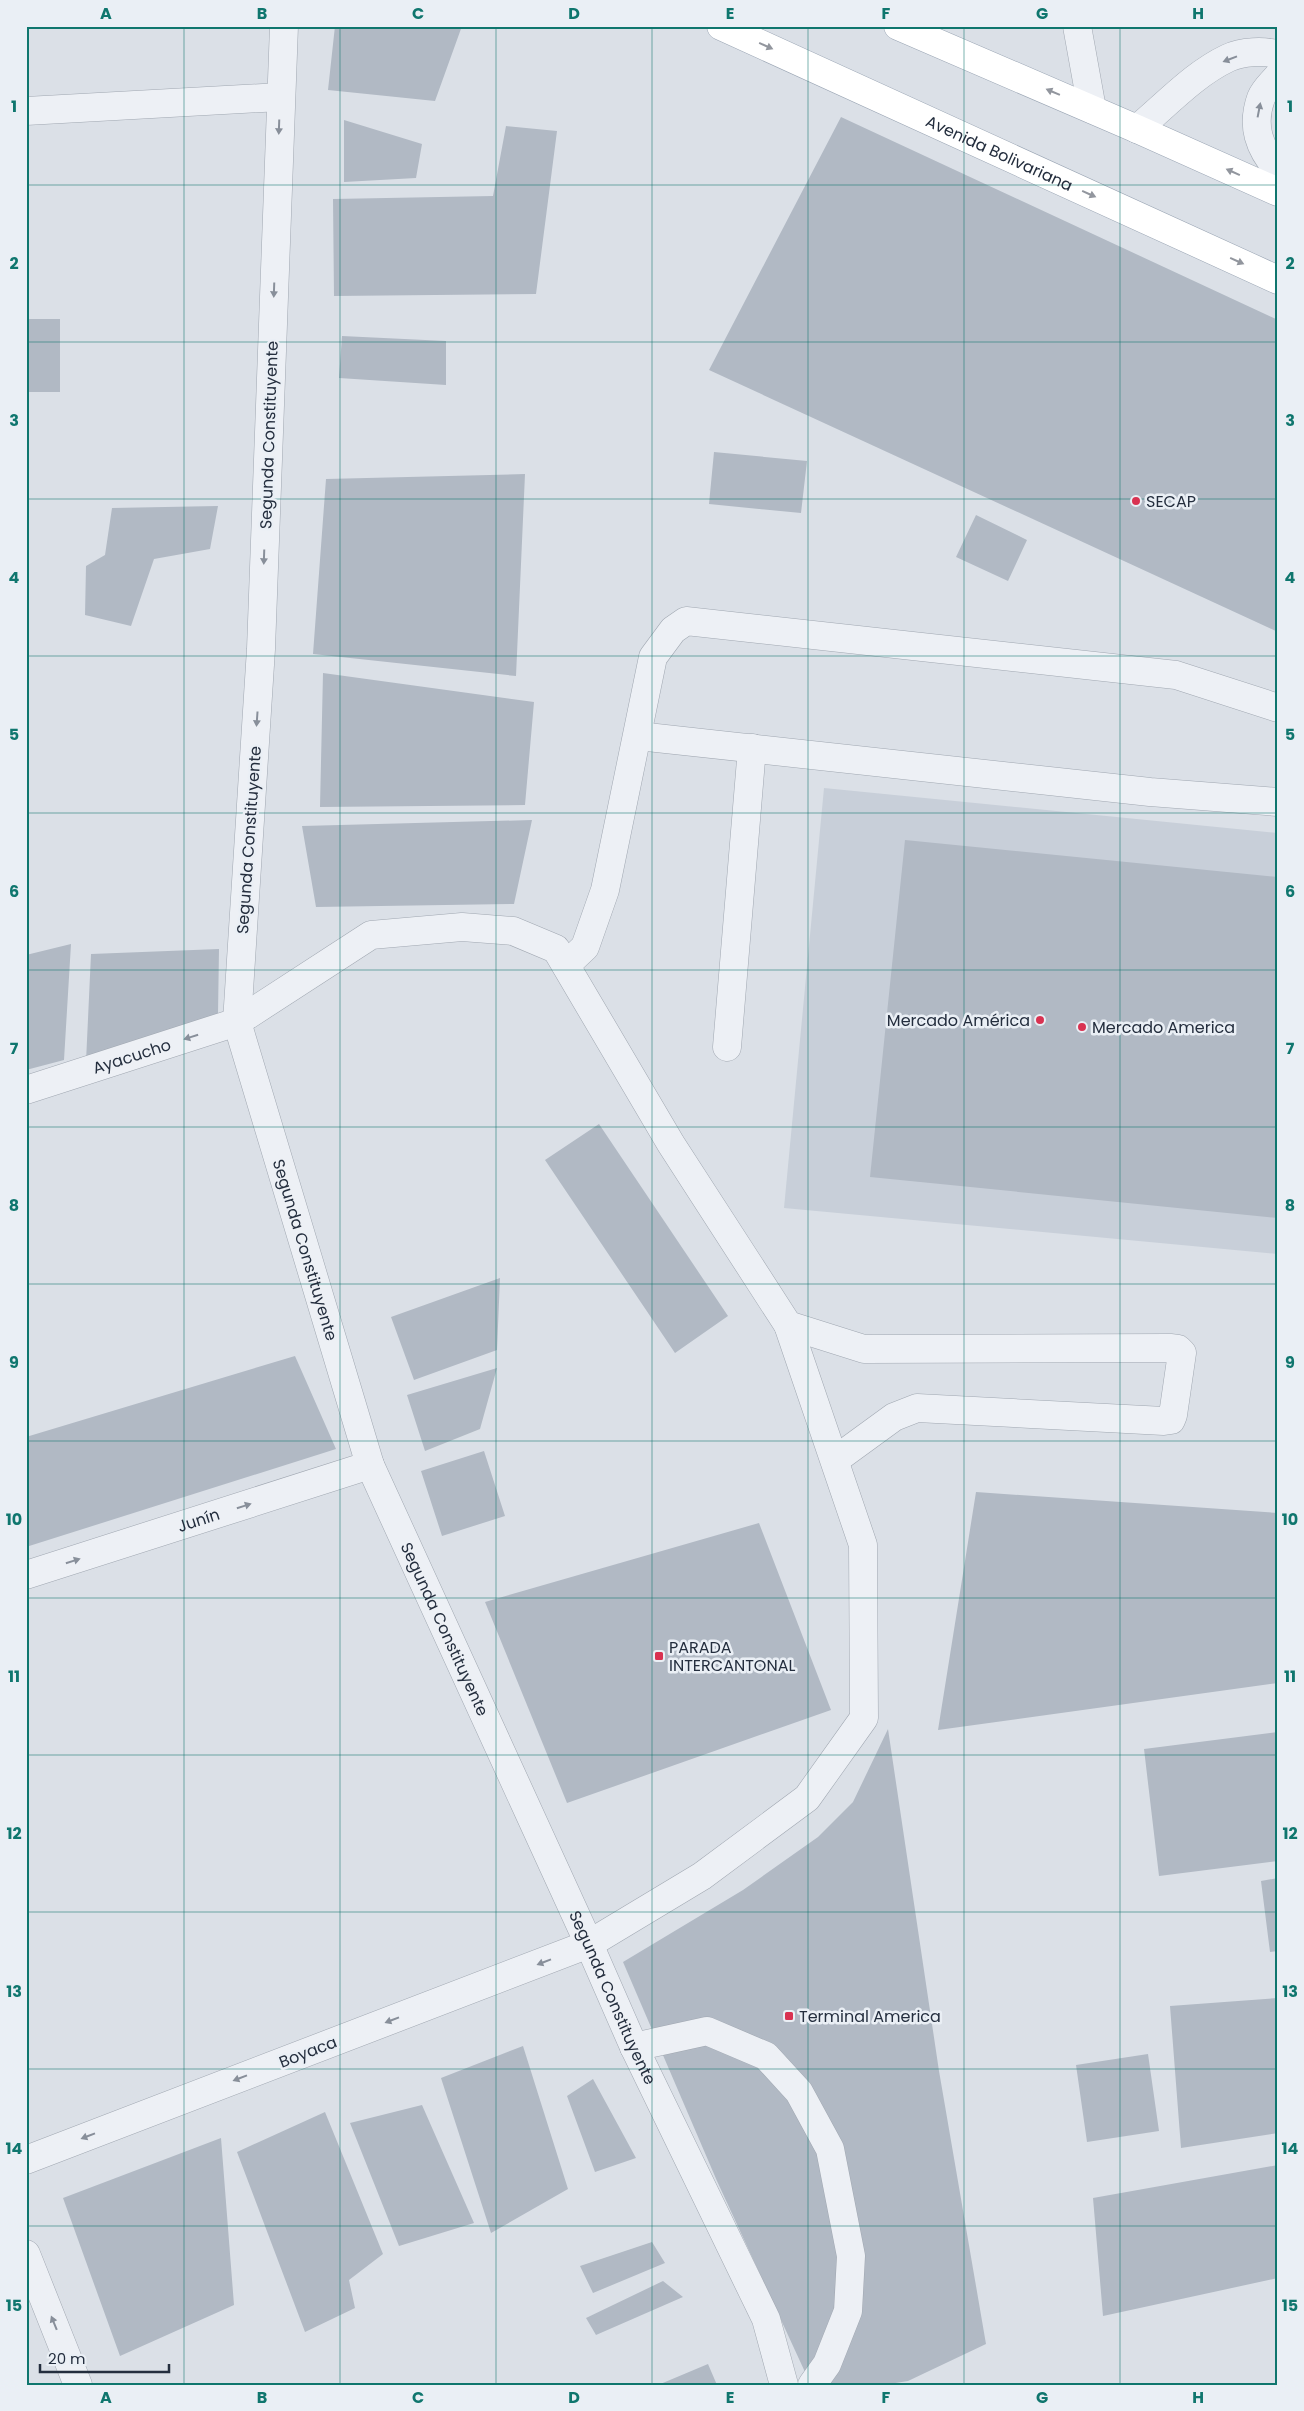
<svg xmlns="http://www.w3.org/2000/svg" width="1304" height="2411" viewBox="0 0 1304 2411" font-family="Poppins,sans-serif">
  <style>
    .built { fill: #c8cfd9 }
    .building { fill: #b1b9c4 }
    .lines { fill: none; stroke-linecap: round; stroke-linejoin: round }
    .minor-casing { stroke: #a0a7b1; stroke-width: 29 }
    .major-casing { stroke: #99a4b3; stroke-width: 29 }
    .minor { stroke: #edf0f5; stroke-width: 28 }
    .major { stroke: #fff; stroke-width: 28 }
    .oneway { fill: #92969e }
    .oneway2 { fill: #888f9a }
    .grid { fill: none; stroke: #0f766e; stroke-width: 1; stroke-opacity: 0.55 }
    .poi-dot { fill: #d93251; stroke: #eaeff5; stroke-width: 2 }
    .labels { text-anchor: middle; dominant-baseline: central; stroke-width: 5; stroke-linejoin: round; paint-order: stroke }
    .street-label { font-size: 16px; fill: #242e3e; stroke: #eaeff5 }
    .poi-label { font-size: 16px; fill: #242e3e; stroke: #eaeff5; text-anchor: start }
    .neatline { fill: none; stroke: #0f766e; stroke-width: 2 }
    .grid-label { font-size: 16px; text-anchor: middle; font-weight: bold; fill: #0f766e }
  </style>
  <rect width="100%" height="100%" fill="#dbe0e7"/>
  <!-- built -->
  <path class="built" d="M824,788L1278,833V1254L784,1208Z"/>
  <!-- building -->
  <path class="building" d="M335,26H462L435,101L328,90Z
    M841,117L1278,320V632L709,370Z
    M344,120L422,144L416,178L344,182Z
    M506,126L557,131L536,294L334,296L333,199L493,196Z
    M29,319H60V392H29Z
    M342,336L446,341V385L339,378Z
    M714,452L807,461L801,513L709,504Z
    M525,474L516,676L313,654L326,479Z
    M218,506L210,549L154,559L131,626L85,615L86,566L105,555L112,508Z
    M976,515L1027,540L1008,581L956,557Z
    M323,673L534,702L525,805L320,807Z
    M532,820L514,904L316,907L302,826Z
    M905,840L1278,877V1218L870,1177Z
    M71,944L64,1060L26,1070V955Z
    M219,949L218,1014L86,1062L91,954Z
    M599,1124L728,1316L675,1353L545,1160Z
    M500,1278L497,1350L414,1380L391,1317Z
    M295,1356L336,1449L26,1547V1437Z
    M497,1368L480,1429L425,1451L407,1395Z
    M484,1451L505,1516L442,1536L421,1471Z
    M976,1492L1278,1513V1683L938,1730Z
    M759,1523L831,1710L567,1803L485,1602Z
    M888,1729L939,2071L986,2344L908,2381L883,2385H811L717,2181L623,1962L743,1890L818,1837L853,1802Z
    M1278,1732V1861L1159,1876L1144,1749Z
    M1278,1878V1951L1270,1952L1261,1881Z
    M1278,1998V2133L1181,2148L1170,2006Z
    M523,2046L568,2189L491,2233L441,2078Z
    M1148,2054L1159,2131L1087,2142L1076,2065Z
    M593,2079L636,2158L595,2172L567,2096Z
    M422,2105L474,2223L399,2246L350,2123Z
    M325,2112L383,2254L349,2280L355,2308L305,2332L237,2152Z
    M221,2138L234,2305L120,2356L63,2198Z
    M1278,2165V2278L1103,2316L1093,2198Z
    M652,2242L665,2263L593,2293L580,2266Z
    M663,2281L683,2297L596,2335L586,2318Z
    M708,2364L717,2385H658Z"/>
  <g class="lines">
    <defs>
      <g id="minor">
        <path id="s1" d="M284,26L261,649L237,1022L370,1465L589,1944L634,2047L766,2319L784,2385"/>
        <path d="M1077,26L1092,109"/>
        <path d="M1278,76C1273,82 1264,90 1261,98C1251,126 1259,148 1278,170"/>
        <path d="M26,111L280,97"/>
        <path d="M1137,129C1166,105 1194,74 1228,58C1243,51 1263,51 1278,54"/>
        <path d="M638,736L1150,792L1278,802"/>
        <path d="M566,965L585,947L605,890L653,657L673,630L686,621L1176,675L1278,708"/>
        <path d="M727,1047L752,748"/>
        <path id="s2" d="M26,1090L237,1022L371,935L462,927L513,931L556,949L671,1144L788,1325L863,1545L864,1718L807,1798L702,1876L589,1944L26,2160"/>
        <path d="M788,1325L864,1349L1170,1348L1178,1349L1182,1353L1173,1415L1171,1420L1164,1421L917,1408L894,1417L835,1460"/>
        <path id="s3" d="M26,1575L370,1465"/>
        <path d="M634,2047L707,2031L766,2056L799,2092L830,2149L851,2256L848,2311L827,2364L812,2385"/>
        <path d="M26,2254L78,2385"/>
      </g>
      <g id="major">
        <path id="s4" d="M721,26L1278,280"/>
        <path d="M898,26L1137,129L1278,192"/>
      </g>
    </defs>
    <!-- minor casing -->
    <use href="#minor" class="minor-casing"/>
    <!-- major casing -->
    <use href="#major" class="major-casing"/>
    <!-- minor -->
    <use href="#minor" class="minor"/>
    <!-- major -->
    <use href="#major" class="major"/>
  </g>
  <!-- one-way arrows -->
  <defs><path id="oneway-solid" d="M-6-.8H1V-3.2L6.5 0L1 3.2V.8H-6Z" transform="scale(1.25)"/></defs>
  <g class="oneway">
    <use href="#oneway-solid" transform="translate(766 46) rotate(24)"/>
    <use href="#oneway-solid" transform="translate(1053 92) rotate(-157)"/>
    <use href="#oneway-solid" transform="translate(1233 172) rotate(-156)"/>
    <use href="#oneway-solid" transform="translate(1089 194) rotate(24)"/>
    <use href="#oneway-solid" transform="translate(1237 261) rotate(24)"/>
  </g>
  <g class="oneway2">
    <use href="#oneway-solid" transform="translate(1230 59) rotate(159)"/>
    <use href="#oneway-solid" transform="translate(1259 110) rotate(-79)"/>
    <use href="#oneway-solid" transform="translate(279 127) rotate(92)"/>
    <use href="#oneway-solid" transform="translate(274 290) rotate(92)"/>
    <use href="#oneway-solid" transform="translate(264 557) rotate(92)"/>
    <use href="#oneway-solid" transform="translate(257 719) rotate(94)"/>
    <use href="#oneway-solid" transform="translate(191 1037) rotate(162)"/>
    <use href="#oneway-solid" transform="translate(244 1506) rotate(-18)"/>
    <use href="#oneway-solid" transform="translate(73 1561) rotate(-18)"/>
    <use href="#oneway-solid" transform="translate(544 1962) rotate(159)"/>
    <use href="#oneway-solid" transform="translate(392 2020) rotate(159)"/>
    <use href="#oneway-solid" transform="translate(240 2078) rotate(159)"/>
    <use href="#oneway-solid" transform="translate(88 2136) rotate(159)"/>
    <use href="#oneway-solid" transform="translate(54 2323) rotate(-112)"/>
  </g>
  <!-- grid -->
  <path class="grid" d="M184,26V2385M340,26V2385M496,26V2385M652,26V2385M808,26V2385M964,26V2385M1120,26V2385M26,185H1278M26,342H1278M26,499H1278M26,656H1278M26,813H1278M26,970H1278M26,1127H1278M26,1284H1278M26,1441H1278M26,1598H1278M26,1755H1278M26,1912H1278M26,2069H1278M26,2226H1278"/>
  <!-- markers -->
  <g class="poi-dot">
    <circle cx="1136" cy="501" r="5"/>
    <circle cx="1040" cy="1020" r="5"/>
    <circle cx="1082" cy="1027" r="5"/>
    <rect x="654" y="1651" width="10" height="10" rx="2.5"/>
    <rect x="784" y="2011" width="10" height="10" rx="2.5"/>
  </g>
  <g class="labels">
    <!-- street labels -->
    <g class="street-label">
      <text stroke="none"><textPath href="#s4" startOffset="306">Avenida Bolivariana</textPath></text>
      <text transform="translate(269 435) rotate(-88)">Segunda Constituyente</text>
      <text transform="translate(249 840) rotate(-86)">Segunda Constituyente</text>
      <text stroke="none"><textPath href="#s2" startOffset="111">Ayacucho</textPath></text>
      <text stroke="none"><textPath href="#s1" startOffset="1235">Segunda Constituyente</textPath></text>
      <text stroke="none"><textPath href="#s3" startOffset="181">Junín</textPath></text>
      <text stroke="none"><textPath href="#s1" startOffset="1640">Segunda Constituyente</textPath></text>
      <text stroke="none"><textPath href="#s1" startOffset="2045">Segunda Constituyente</textPath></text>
      <text transform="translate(308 2052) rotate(-21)">Boyaca</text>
    </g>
    <!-- poi labels -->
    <g class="poi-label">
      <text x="1146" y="501">SECAP</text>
      <text x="1030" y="1020" text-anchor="end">Mercado América</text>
      <text x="1092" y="1027">Mercado America</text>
      <text x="669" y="1647">PARADA<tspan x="669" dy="18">INTERCANTONAL</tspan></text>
      <text x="799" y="2016">Terminal America</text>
    </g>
  </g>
  <!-- border -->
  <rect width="1304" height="2411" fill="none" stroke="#eaeff5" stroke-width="55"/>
  <!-- scale -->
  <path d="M40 2364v8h129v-8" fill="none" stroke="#242e3e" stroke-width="2.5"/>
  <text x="48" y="2364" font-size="15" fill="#242e3e" stroke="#eaeff5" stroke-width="4" paint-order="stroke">20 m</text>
  <rect x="28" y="28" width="1248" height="2356" class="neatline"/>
  <g class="grid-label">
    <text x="106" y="19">A</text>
    <text x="262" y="19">B</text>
    <text x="418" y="19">C</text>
    <text x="574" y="19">D</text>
    <text x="730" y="19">E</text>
    <text x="886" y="19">F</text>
    <text x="1042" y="19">G</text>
    <text x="1198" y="19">H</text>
    <text x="14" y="112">1</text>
    <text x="1290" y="112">1</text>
    <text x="14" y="269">2</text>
    <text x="1290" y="269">2</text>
    <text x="14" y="426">3</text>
    <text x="1290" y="426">3</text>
    <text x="14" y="583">4</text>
    <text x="1290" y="583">4</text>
    <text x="14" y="740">5</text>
    <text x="1290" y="740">5</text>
    <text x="14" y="897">6</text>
    <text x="1290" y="897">6</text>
    <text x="14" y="1054">7</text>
    <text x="1290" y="1054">7</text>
    <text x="14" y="1211">8</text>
    <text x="1290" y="1211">8</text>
    <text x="14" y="1368">9</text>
    <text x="1290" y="1368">9</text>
    <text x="14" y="1525">10</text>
    <text x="1290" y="1525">10</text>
    <text x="14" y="1682">11</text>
    <text x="1290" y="1682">11</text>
    <text x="14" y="1839">12</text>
    <text x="1290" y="1839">12</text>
    <text x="14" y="1997">13</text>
    <text x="1290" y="1997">13</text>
    <text x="14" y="2154">14</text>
    <text x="1290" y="2154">14</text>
    <text x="14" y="2311">15</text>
    <text x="1290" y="2311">15</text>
    <text x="106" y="2403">A</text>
    <text x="262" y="2403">B</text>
    <text x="418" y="2403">C</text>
    <text x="574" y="2403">D</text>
    <text x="730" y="2403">E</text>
    <text x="886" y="2403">F</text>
    <text x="1042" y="2403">G</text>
    <text x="1198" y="2403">H</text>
  </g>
</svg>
